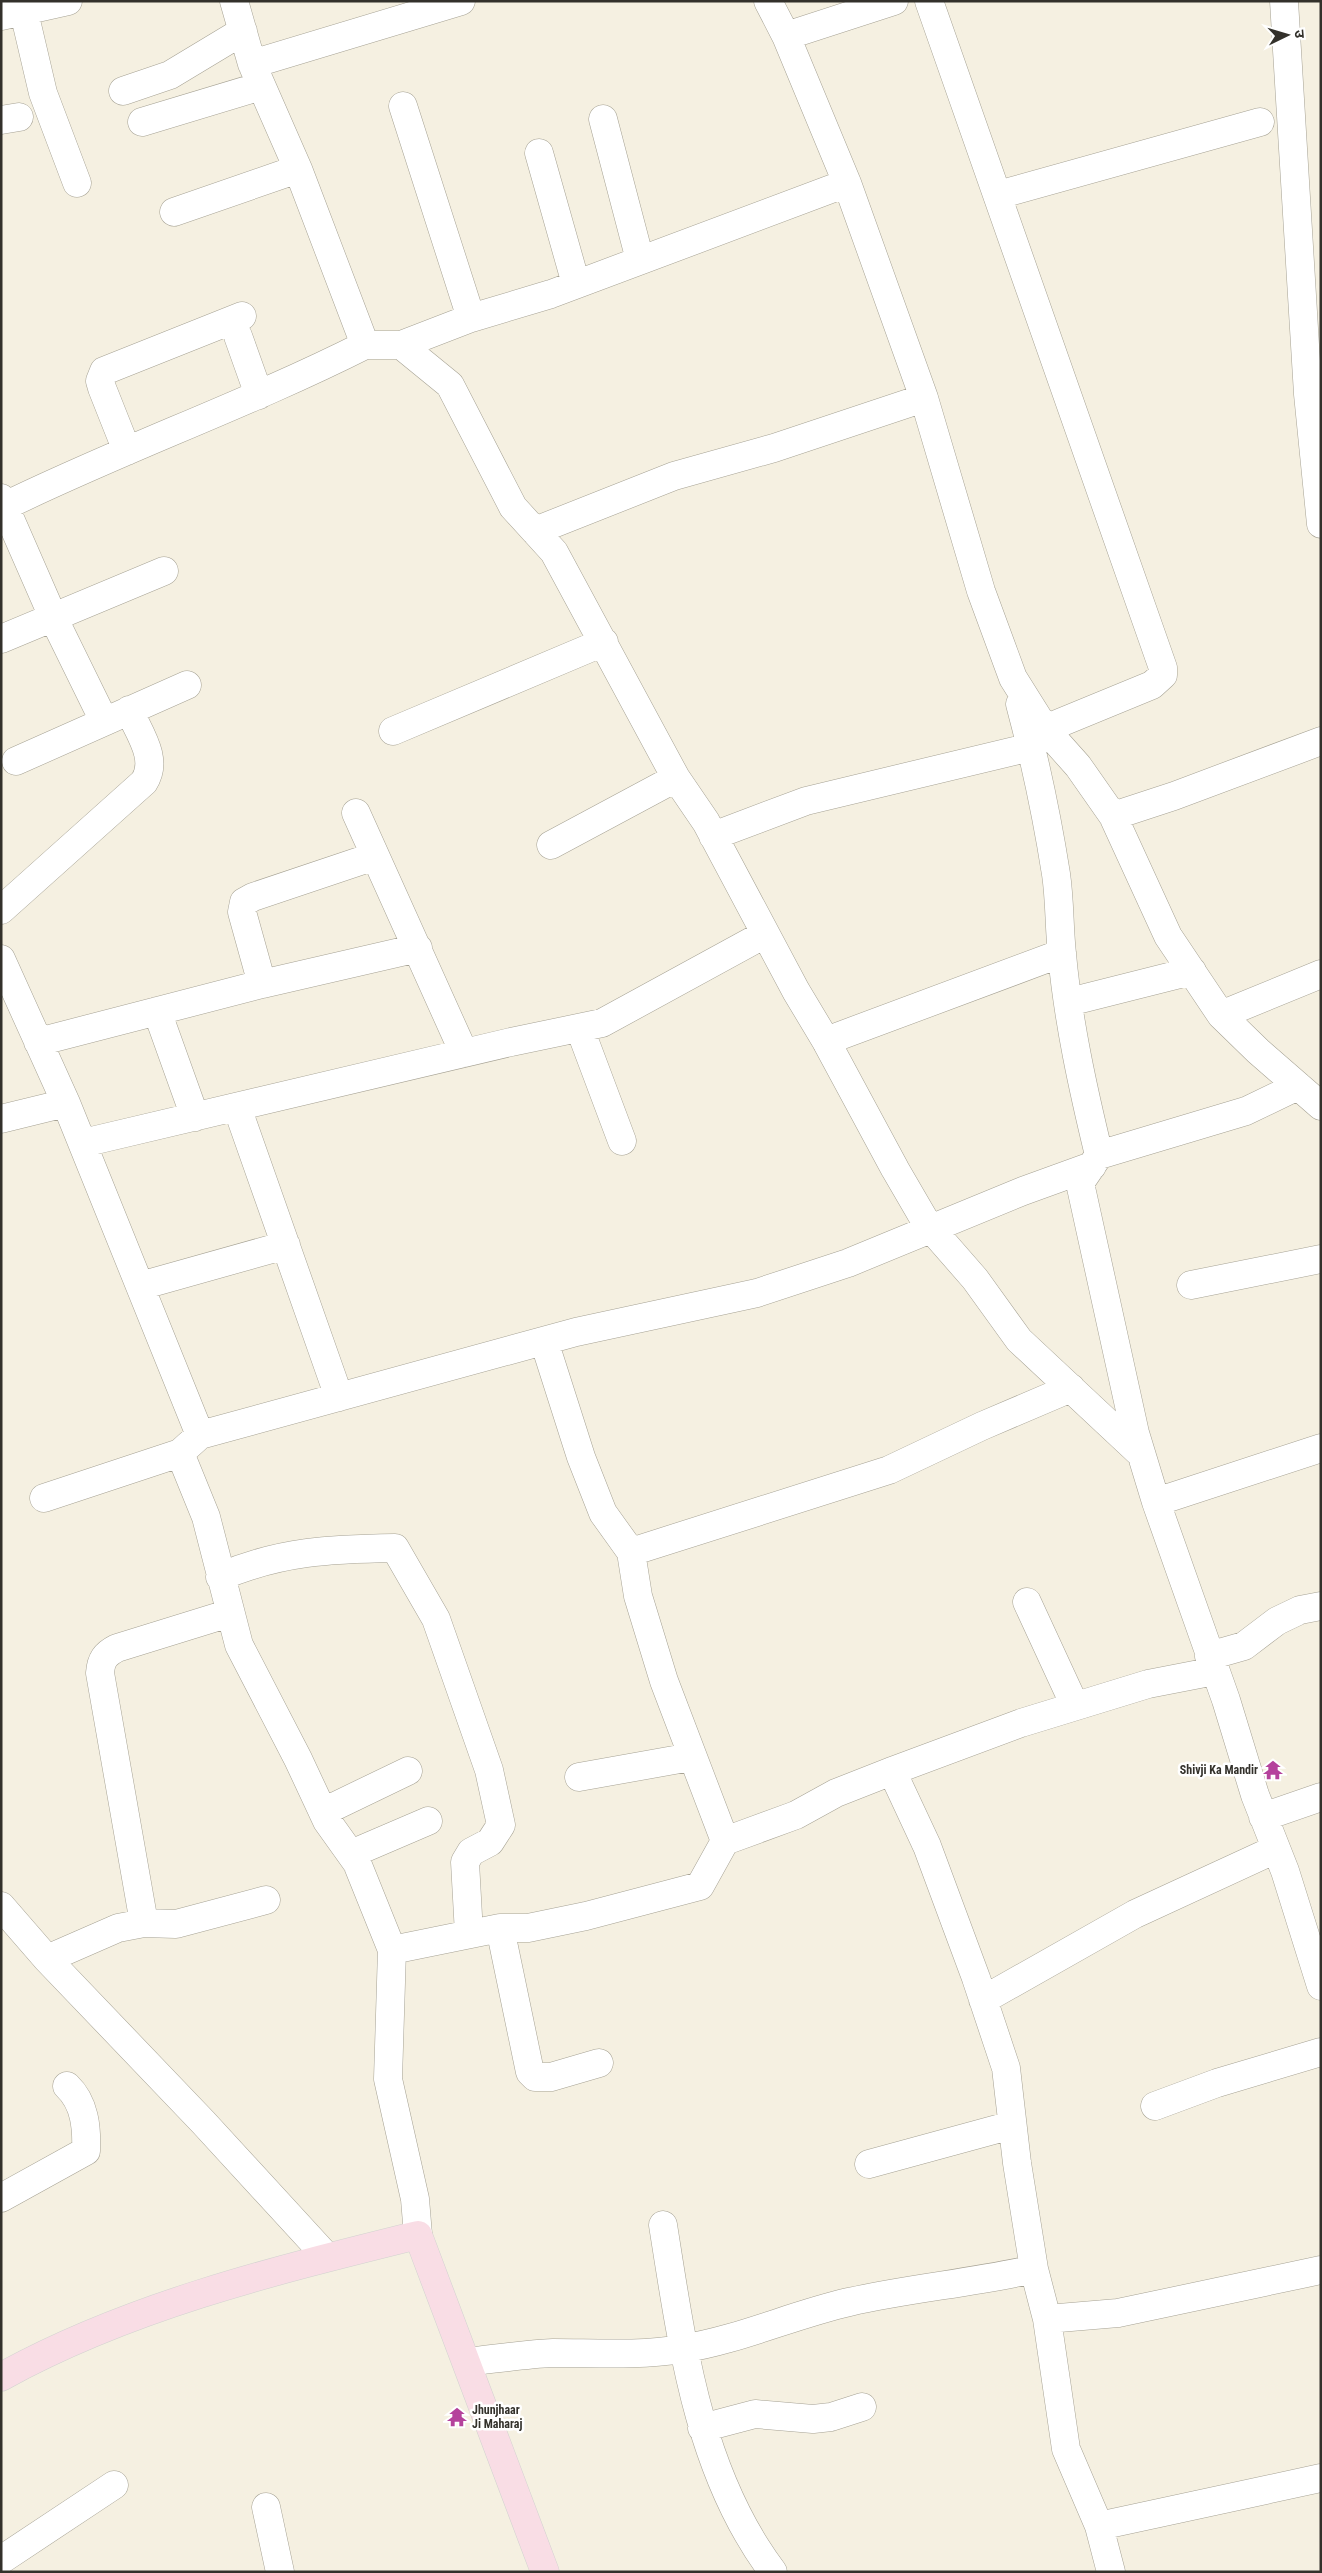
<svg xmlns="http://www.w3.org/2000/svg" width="1322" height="2573" viewBox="0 0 1322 2573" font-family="'Roboto Condensed','Noto Sans Devanagari',sans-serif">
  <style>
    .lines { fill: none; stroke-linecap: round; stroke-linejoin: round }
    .minor-casing { stroke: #a6a294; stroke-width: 29 }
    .major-casing { stroke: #d2d2d0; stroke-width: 29 }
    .minor { stroke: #fff; stroke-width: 28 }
    .major { stroke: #f9dde5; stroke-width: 28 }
    .labels { text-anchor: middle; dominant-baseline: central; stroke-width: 5; stroke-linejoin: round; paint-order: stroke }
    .poi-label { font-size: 12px; font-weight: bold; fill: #33312b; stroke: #fff; text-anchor: end }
  </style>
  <rect width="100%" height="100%" fill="#f5f0e1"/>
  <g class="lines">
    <defs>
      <path id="minor" d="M234,1L252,64L298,169L365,345H401L450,385L513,507L554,552L676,778L706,822L796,991L826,1041L895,1169L927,1224L975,1279L1019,1340L1141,1454
        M768,1L786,36L847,183L924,398L981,591L1013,678L1045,729L1078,766L1113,816L1168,936L1221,1015L1258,1051L1321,1106
        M929,1L1163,668V675L1152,685L1045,729
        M1284,1L1308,394L1321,524
        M24,12L43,93L77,183
        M1,16L68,1
        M786,36L894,1
        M252,64L461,1
        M123,91L170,75L243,31
        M403,106L471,318
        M603,119L640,260
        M1,120L19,117
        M142,122L261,86
        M539,153L576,284
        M998,195L1260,122
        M174,212L298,169
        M238,336L259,395
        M401,345L471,318L551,294L847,183
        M127,451L102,388L100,381L104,371L242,316
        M1,498L53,617L104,721
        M1,508C121,449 246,405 365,345
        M535,531L674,476L774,448L924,398
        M1,639L164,571
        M1020,704C1035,760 1047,817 1056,874C1060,901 1059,927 1062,954C1068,1021 1083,1089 1099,1155L1246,1111L1298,1086
        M393,731L604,642
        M16,761L187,685
        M356,813L464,1053
        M1113,816L1174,796L1321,741
        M713,836L806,801L1031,747
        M551,845L676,778
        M1,910L144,782C159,759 139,733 129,710
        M1,959L66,1103L200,1435
        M262,984L242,912L244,902L253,897L375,856
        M1069,1002L1192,971
        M157,1011L195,1117
        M1221,1015L1321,974
        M580,1029L622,1141
        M826,1041L1062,953
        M38,1042L262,984L418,948
        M237,1107L339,1397
        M1,1119L66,1103
        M83,1143L511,1042L602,1023L765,934
        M1097,1158L1080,1183L1135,1433L1156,1502L1226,1700L1255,1795L1285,1871L1321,1986
        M1191,1285L1321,1259
        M140,1286L286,1245
        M544,1341L581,1457L603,1513L631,1552L638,1596L664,1681L725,1841
        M180,1453L206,1517L239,1645L298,1759L327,1821L357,1863L392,1950L388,2079L415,2199L418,2235
        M44,1498L180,1453L200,1435L576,1332L757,1293L848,1263L1023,1191L1092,1166
        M1156,1502L1321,1448
        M631,1552L889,1470L982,1426L1071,1388
        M220,1577C280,1551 331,1549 395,1548L436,1619L489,1770L501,1825L490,1842L471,1852L465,1862L469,1934
        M1027,1602L1075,1706
        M1209,1656L1244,1646L1277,1621L1300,1610L1321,1606
        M892,1771L927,1846L976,1978L1006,2068L1017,2163L1034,2269L1047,2319L1066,2449L1099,2526L1111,2572
        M579,1777L691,1757
        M323,1812L408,1771
        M1263,1817L1321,1797
        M351,1854L428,1821
        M1,1906L47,1959L203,2122L327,2257
        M144,1923L100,1673C101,1660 105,1654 117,1648L230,1613
        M500,1928L530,2072L535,2077H551L599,2063
        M392,1950L500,1928H528L586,1916L700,1886L725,1841L796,1815L836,1793L892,1771L1021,1723L1148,1684L1215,1671
        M47,1959L118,1928L144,1923L176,1924L266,1900
        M983,2000L1135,1914L1276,1849
        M1155,2106L1217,2083L1321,2052
        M869,2164L1012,2125
        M1,2198L86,2151C87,2128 85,2103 67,2086
        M663,2225C682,2344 698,2472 773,2572
        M1047,2319L1118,2313L1321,2270
        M467,2362C495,2359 525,2354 553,2353C596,2353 639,2356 681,2349C739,2340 792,2315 849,2302C910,2288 973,2283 1034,2269
        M702,2428L755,2414L813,2419L831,2417L862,2407
        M266,2507L280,2572
        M1099,2526L1321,2478
        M1,2560L114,2485"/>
      <path id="major" d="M1,2377C129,2306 277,2270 418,2235L545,2572"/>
    </defs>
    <!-- minor casing -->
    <use href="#minor" class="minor-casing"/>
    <!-- major casing -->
    <use href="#major" class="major-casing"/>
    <!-- minor -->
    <use href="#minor" class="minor"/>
    <!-- major -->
    <use href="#major" class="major"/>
  </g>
  <!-- icons -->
  <defs>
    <symbol id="temple-bare" viewBox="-9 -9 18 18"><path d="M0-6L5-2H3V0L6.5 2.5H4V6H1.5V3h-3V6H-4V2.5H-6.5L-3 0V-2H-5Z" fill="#b5429c" stroke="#fff" stroke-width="2.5" paint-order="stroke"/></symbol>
  </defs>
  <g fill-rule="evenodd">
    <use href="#temple-bare" x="1259" y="1756" width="28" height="28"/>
    <use href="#temple-bare" x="443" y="2403" width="28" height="28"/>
  </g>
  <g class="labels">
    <!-- poi labels -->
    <g class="poi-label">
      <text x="1258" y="1770">Shivji Ka Mandir</text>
      <text x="472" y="2410" text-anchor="start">Jhunjhaar<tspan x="472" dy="14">Ji Maharaj</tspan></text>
    </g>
  </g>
  <!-- border -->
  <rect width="1322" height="2573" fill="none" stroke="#33312b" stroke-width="5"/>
  <!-- north arrow -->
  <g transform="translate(1287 35) rotate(85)" stroke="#ffffff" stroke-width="4" paint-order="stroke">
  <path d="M0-4L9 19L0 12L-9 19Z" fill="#33312b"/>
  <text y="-8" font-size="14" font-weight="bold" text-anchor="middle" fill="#33312b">उ</text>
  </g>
</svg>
